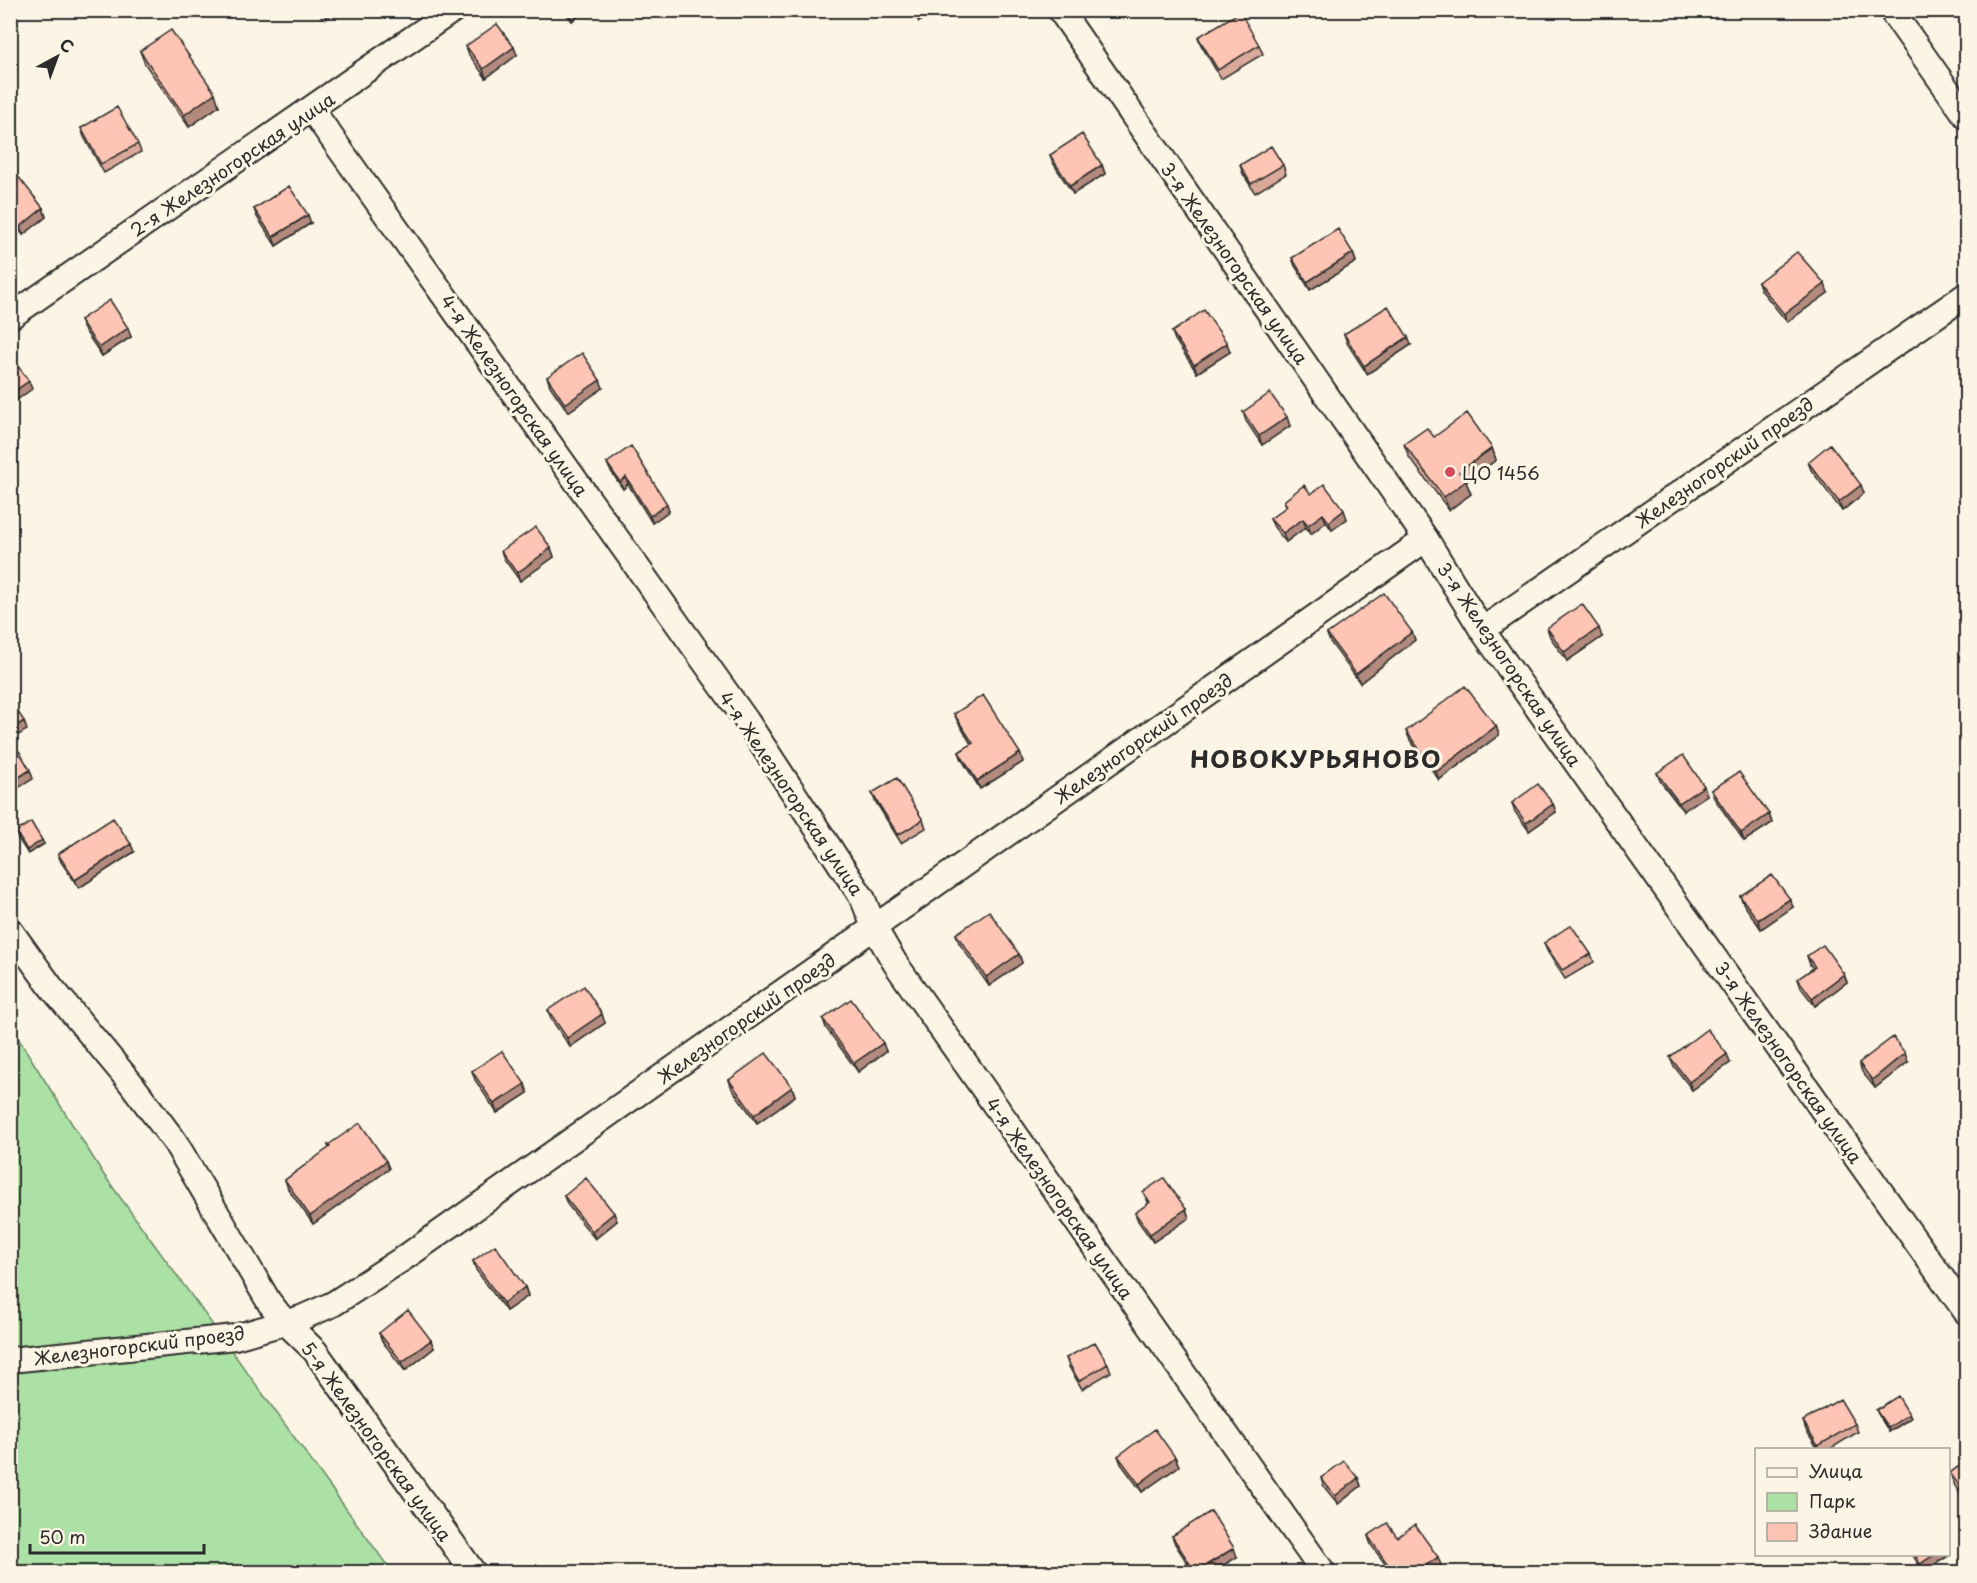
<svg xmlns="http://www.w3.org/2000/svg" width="1977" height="1583" viewBox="0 0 1977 1583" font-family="'Playpen Sans',sans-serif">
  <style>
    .green { fill: #abe1a4; stroke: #6b8668; stroke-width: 1.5 }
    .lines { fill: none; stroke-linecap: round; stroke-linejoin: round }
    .minor-casing { stroke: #2b2b2b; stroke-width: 28 }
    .minor { stroke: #fcf5e5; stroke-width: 24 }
    .wall { fill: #daa99b; stroke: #2b2b2b; stroke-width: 1.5 }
    .shaded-wall { fill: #b28a7e; stroke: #2b2b2b; stroke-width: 1.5 }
    .building { fill: #fec5b4; stroke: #2b2b2b; stroke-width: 1.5 }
    .poi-dot { fill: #d1495b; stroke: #fcf5e5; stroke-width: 2 }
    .labels { text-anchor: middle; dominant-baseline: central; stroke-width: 6; stroke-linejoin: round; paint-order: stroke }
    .street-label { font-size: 18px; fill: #2b2b2b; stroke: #fcf5e5 }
    .poi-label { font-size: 18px; fill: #2b2b2b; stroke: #fcf5e5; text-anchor: start }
    .district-label { font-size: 24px; font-weight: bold; letter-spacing: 1.5px; fill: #2b2b2b; stroke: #fcf5e5 }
  </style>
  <rect width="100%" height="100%" fill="#fcf5e5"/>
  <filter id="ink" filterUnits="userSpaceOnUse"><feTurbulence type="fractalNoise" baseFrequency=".0167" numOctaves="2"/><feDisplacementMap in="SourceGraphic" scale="12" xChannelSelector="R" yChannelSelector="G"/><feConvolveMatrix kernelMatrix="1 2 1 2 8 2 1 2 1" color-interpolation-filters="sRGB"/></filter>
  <g filter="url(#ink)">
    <!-- green -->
    <path class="green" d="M10,1025L104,1175L392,1572H11Z"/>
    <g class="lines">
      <defs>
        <path id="minor" d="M1060,10L1426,539L1482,630L1966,1312
          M1891,10L1966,116
          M312,110L746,720L863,899L874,927L895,963L1323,1572
          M10,317L453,10
          M1482,630L1966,295
          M10,930L51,987L130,1082L175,1142L269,1302L284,1321L315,1351L473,1572
          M10,1360L235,1337L301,1318L333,1304L407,1256L1426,539"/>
      </defs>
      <!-- minor casing -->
      <use href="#minor" class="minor-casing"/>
      <!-- minor -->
      <use href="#minor" class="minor"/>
    </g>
    <!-- wall -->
    <path class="wall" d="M563,10H586L572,21Z
      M911,10H936L919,22Z
      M1198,37L1259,45L1263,54L1221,79L1201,45Z
      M466,46L517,55L486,78L469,55Z
      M140,51L219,106L189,127L145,64Z
      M81,128L138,144L141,152L104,173L84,137Z
      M1050,155L1102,165L1105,174L1073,194L1053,163Z
      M1240,165H1283L1286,174L1255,193L1243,174Z
      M10,180L43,208L46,217L23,235L10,219Z
      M254,209L311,223L276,246L257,217Z
      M1353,253L1356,262L1310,290L1295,266L1292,258Z
      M1758,282L1828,293L1787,322L1761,290Z
      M80,320L131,337L102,356L83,328Z
      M1172,332L1230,352L1197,373L1175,340Z
      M1344,334L1411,345L1367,374L1347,343Z
      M547,377L603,388L568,412L550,386Z
      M1243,412L1290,426L1262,445L1246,421Z
      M1434,437L1492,448L1496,460L1466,482L1471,494L1449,510L1409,457L1404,444Z
      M1808,462L1864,493L1842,511L1811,470Z
      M607,463L669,511L652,523L628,484L623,489L610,470Z
      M1311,494L1347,519L1332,530L1326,522L1311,534L1306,527L1286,542L1274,527L1270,519L1286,507L1284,501Z
      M551,548L554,557L520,581L504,559L501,551Z
      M1547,628L1602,637L1567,661L1550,637Z
      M1412,632L1415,640L1360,683L1330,642L1327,634Z
      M954,714L1020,753L1023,762L980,789L962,760L959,752L971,744L958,722Z
      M1496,726L1499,735L1439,780L1410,740L1406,731Z
      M1657,773L1707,795L1683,811L1660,781Z
      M1711,790L1769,814L1772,823L1744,841L1714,798Z
      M872,793L923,820L926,828L901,843L875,801Z
      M1512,803L1553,804L1556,812L1529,831L1515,812Z
      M16,832L44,844L28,854L17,837Z
      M134,852L79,888L61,862L58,854Z
      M1740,896L1793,907L1761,929L1744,905Z
      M956,934L1019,954L1022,963L989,986L959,943Z
      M1544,943L1591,954L1594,962L1565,979L1547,951Z
      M1807,956L1847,982L1815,1006L1801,988L1798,979L1813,968L1810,965Z
      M548,1010L605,1023L570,1047L551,1019Z
      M823,1019L886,1051L858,1072L826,1028Z
      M1670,1057L1730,1063L1692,1090L1673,1065Z
      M1908,1062L1875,1088L1862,1072L1859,1063Z
      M472,1071L528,1093L497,1113L475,1080Z
      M729,1080L792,1087L795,1096L757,1123L732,1089Z
      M328,1145L386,1161L389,1169L313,1224L288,1189L285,1180L329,1148Z
      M1143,1192L1186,1209L1189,1218L1153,1242L1138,1221L1135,1213L1149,1204Z
      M564,1196L617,1221L595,1239L567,1204Z
      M473,1261L525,1287L528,1296L506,1311L476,1270Z
      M379,1333L434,1348L405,1371L382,1341Z
      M1066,1358L1108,1364L1111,1372L1082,1389L1069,1367Z
      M1876,1410L1909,1414L1911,1418L1889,1432L1878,1414Z
      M1803,1421L1855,1424L1858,1432L1830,1449H1818L1806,1430Z
      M1118,1456L1175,1457L1179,1466L1142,1492L1121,1464Z
      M1966,1461V1502L1955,1486L1950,1473Z
      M1321,1478H1358L1361,1486L1338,1504L1324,1487Z
      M1172,1536L1237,1557L1212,1572H1193L1175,1544Z
      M1368,1536L1397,1537L1441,1565L1431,1572H1391L1371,1545Z
      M1912,1554H1948V1556L1923,1572Z"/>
    <!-- shaded-wall -->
    <path class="shaded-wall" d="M323,10H338L326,19Z
      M572,10H586L572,21L569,13Z
      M921,10H936L919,22L916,14Z
      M514,47L517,55L486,78L483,69Z
      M215,93L219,106L189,127L184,115Z
      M1102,165L1105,174L1073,194L1070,186Z
      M43,208L46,217L23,235L20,227Z
      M308,215L311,223L276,246L273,237Z
      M1353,253L1356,262L1310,290L1307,282Z
      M1825,284L1828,293L1787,322L1784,314Z
      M128,328L131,337L102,356L99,348Z
      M1408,337L1411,345L1367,374L1364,366Z
      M1227,343L1230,352L1197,373L1194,365Z
      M600,380L603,388L568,412L565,404Z
      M29,381L32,389L10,405V394Z
      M1287,417L1290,426L1262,445L1259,436Z
      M1492,448L1496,460L1466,482L1471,494L1449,510L1444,497L1459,472Z
      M626,477L628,484L623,489L620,482Z
      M1861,485L1864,493L1842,511L1839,502Z
      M667,504L669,511L652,523L650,516Z
      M1344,510L1347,519L1332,530L1329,522Z
      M1323,514L1326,522L1311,534L1308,525Z
      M1303,519L1306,527L1286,542L1283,533Z
      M551,548L554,557L520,581L517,573Z
      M1599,628L1602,637L1567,661L1564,652Z
      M1412,632L1415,640L1360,683L1356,674Z
      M24,721L27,730L10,740V730Z
      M1496,726L1499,735L1439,780L1436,772Z
      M1020,753L1023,762L980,789L977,781Z
      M30,770L33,779L10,793V783Z
      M1704,786L1707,795L1683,811L1679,803Z
      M1553,804L1556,812L1529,831L1526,823Z
      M1769,814L1772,823L1744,841L1741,833Z
      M42,840L44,844L28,854L27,850Z
      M131,844L134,852L79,888L75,880Z
      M1790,899L1793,907L1761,929L1758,920Z
      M1019,954L1022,963L989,986L986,977Z
      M1844,974L1847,982L1815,1006L1812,998Z
      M602,1014L605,1023L570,1047L567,1038Z
      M883,1043L886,1051L858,1072L854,1063Z
      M1905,1053L1908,1062L1875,1088L1872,1080Z
      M1727,1054L1730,1063L1692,1090L1689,1082Z
      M525,1084L528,1093L497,1113L494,1104Z
      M792,1087L795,1096L757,1123L754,1115Z
      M386,1161L389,1169L313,1224L310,1216Z
      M1186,1209L1189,1218L1153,1242L1150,1234Z
      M614,1213L617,1221L595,1239L592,1231Z
      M525,1287L528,1296L506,1311L503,1303Z
      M431,1340L434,1348L405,1371L402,1362Z
      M1909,1414L1911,1418L1889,1432L1888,1428Z
      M1175,1457L1179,1466L1142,1492L1139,1484Z
      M1358,1478L1361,1486L1338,1504L1335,1496Z
      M1234,1548L1237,1557L1212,1572H1196Z
      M1935,1554H1948V1556L1923,1572L1920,1564Z
      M1438,1557L1441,1565L1431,1572H1416Z"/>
    <!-- building -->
    <path class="building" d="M913,10H921L916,14Z
      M1240,12L1259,45L1218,70L1198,37Z
      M497,24L514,47L483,69L466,46Z
      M171,30L215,93L184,115L140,51Z
      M117,107L138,144L101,164L81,128Z
      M1082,134L1102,165L1070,186L1050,155Z
      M1271,146L1283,165L1251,184L1240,165Z
      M17,175L43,208L20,227L10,214V180Z
      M289,186L308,215L273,237L254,209Z
      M1338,229L1353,253L1307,282L1292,258Z
      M1797,252L1825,284L1784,314L1758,282Z
      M110,300L128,328L99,348L80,320Z
      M1388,306L1408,337L1364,366L1344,334Z
      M1204,310L1227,343L1194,365L1172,332Z
      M582,353L600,380L565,404L547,377Z
      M13,359L29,381L10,394V361Z
      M1270,393L1287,417L1259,436L1243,412Z
      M1467,413L1492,448L1459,472L1466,481L1444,497L1404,444L1427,428L1434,437Z
      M1830,444L1861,485L1839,502L1808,462Z
      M631,446L667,504L650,516L626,477L620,482L607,463Z
      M1324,484L1344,510L1329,522L1323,514L1308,525L1303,519L1283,533L1270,519L1287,506L1284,501L1304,485L1311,494Z
      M536,527L551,548L517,573L501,551Z
      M1384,593L1412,632L1356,674L1327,634Z
      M1582,604L1599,628L1564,652L1547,628Z
      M1465,686L1496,726L1436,772L1406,731Z
      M983,695L1020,753L977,781L959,752L973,743L954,714Z
      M10,700L24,721L10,730Z
      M19,751L30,770L10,783V757Z
      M1683,755L1704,786L1679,803L1657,773Z
      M1739,772L1769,814L1741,833L1711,790Z
      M897,778L923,820L898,835L872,793Z
      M1538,784L1553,804L1526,823L1512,803Z
      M113,818L131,844L75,880L58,854Z
      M31,822L42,840L27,850L16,832Z
      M1772,875L1790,899L1758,920L1740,896Z
      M989,911L1019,954L986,977L956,934Z
      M1571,925L1591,954L1562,970L1544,943Z
      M1823,945L1844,974L1812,998L1798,979L1815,967L1807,956Z
      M584,986L602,1014L567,1038L548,1010Z
      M851,999L883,1043L854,1063L823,1019Z
      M1707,1029L1727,1054L1689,1082L1670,1057Z
      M1893,1037L1905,1053L1872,1080L1859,1063Z
      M502,1051L525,1084L494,1104L472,1071Z
      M766,1053L792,1087L754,1115L729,1080Z
      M360,1123L386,1161L310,1216L285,1180L330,1147L328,1145Z
      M586,1178L614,1213L592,1231L564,1196Z
      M1164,1178L1186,1209L1150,1234L1135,1213L1150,1202L1143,1192Z
      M495,1245L525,1287L503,1303L473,1261Z
      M408,1310L431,1340L402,1362L379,1333Z
      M1095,1342L1108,1364L1079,1381L1066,1358Z
      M1898,1396L1909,1414L1888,1428L1876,1410Z
      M1840,1399L1855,1424L1818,1446L1803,1421Z
      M1155,1429L1175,1457L1139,1484L1118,1456Z
      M1344,1461L1358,1478L1335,1496L1321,1478Z
      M1966,1461V1495L1950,1473Z
      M1211,1511L1234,1548L1195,1572L1172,1536Z
      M1387,1523L1397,1537L1415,1525L1438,1557L1416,1572H1393L1368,1536Z
      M1915,1554H1935L1920,1564Z
      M600,1564L605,1572H588Z"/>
  </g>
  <!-- markers -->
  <circle class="poi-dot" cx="1450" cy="472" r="6"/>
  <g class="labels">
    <!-- street labels -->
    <g class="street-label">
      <text transform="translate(232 164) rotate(-34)">2-я Железногорская улица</text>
      <text transform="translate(1235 263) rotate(55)">3-я Железногорская улица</text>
      <text transform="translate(515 395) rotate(55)">4-я Железногорская улица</text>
      <text transform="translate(1724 462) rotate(-35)">Железногорский проезд</text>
      <text transform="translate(1510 664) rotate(56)">3-я Железногорская улица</text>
      <text transform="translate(1143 738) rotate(-35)">Железногорский проезд</text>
      <text transform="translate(792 793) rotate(56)">4-я Железногорская улица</text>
      <text transform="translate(746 1018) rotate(-35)">Железногорский проезд</text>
      <text transform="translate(1789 1062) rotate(55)">3-я Железногорская улица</text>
      <text transform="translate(1060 1198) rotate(55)">4-я Железногорская улица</text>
      <text transform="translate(139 1345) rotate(-7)">Железногорский проезд</text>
      <text transform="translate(377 1441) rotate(54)">5-я Железногорская улица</text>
    </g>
    <!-- poi labels -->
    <g class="poi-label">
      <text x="1462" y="472">ЦО 1456</text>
    </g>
    <!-- district labels -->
    <g class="district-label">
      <text x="1316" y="758">НОВОКУРЬЯНОВО</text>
    </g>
  </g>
  <!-- margin -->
  <rect width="1977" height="1583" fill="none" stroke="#fcf5e5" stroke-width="36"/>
  <rect x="18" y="18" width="1941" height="1547" fill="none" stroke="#2b2b2b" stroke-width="2" filter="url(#ink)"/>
  <!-- legend -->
  <rect x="1755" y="1448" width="195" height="108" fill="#fcf5e5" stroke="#a8a49b" stroke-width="1.5"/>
  <rect x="1767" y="1468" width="30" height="9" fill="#fcf5e5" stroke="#a8a49b" stroke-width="1.5"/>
  <text x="1809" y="1478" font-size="18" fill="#2b2b2b">Улица</text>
  <rect x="1767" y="1493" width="30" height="18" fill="#abe1a4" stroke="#a8a49b" stroke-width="1.5"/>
  <text x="1809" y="1508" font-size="18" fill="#2b2b2b">Парк</text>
  <rect x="1767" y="1523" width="30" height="18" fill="#fec5b4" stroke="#a8a49b" stroke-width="1.5"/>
  <text x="1809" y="1538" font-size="18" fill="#2b2b2b">Здание</text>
  <!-- north arrow -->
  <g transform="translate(57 57) rotate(41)" stroke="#fcf5e5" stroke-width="4.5" paint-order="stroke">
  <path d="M0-4.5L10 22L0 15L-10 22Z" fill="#2b2b2b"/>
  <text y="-9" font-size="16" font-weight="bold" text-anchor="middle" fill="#2b2b2b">С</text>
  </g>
  <!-- scale -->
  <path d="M30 1544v9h174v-9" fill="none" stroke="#2b2b2b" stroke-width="3"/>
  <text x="39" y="1544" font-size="18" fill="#2b2b2b" stroke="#fcf5e5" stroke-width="4.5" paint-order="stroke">50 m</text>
</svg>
